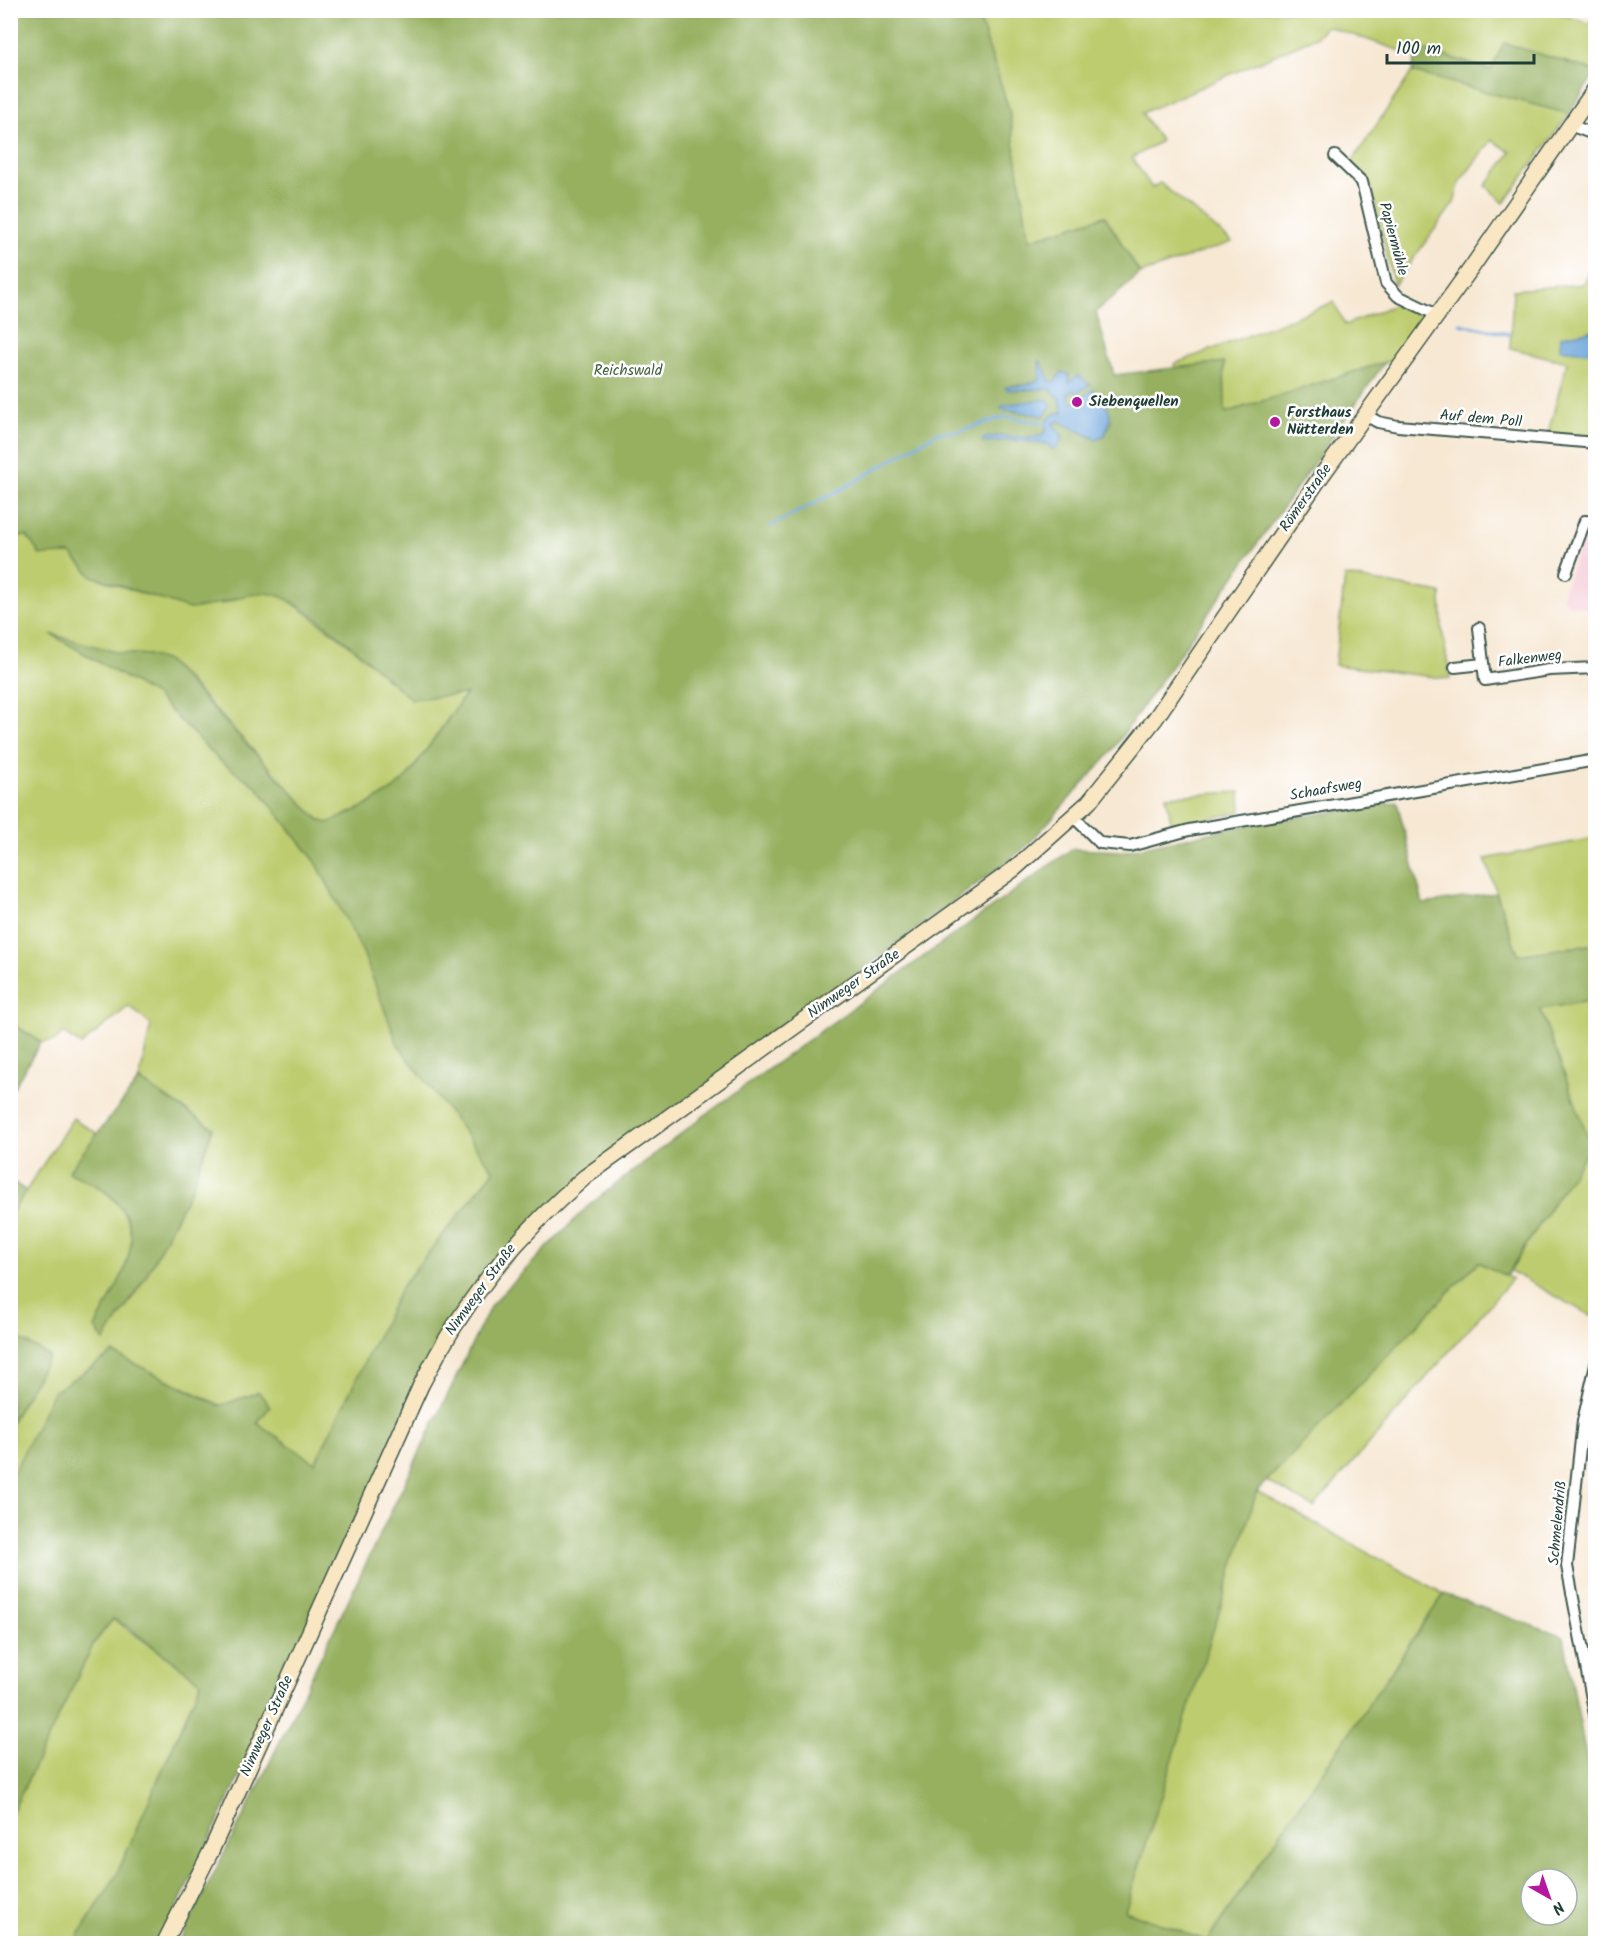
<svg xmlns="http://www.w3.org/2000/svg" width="1606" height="1954" viewBox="0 0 1606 1954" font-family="Kalam,sans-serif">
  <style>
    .built { fill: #f6cfd9 }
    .green { fill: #bdcc6e; stroke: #6e8451; stroke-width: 1.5 }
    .forest { fill: #96b061; stroke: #5a764a; stroke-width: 1.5; fill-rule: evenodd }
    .water { fill: #6aa4da; stroke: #447087; stroke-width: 1.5 }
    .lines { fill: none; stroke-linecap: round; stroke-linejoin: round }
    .stream { stroke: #6aa4da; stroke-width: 3 }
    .minor-casing { stroke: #3f574c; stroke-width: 14 }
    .secondary-casing { stroke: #3f574c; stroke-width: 18 }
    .minor { stroke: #fff; stroke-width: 10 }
    .secondary { stroke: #f9e7c3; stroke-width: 15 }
    .poi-dot { fill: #b5179e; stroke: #fff; stroke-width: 2 }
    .labels { text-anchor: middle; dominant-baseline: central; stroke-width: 5; stroke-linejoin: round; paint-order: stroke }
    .street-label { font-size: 15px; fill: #1f3d34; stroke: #fff }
    .park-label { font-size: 15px; fill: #466142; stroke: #fff }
    .poi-label { font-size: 15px; font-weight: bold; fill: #1f3d34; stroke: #fff; text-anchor: start }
  </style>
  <rect width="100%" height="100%" fill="#fff"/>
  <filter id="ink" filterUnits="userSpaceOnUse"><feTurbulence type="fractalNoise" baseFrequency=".0167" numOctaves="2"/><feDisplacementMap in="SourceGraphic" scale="12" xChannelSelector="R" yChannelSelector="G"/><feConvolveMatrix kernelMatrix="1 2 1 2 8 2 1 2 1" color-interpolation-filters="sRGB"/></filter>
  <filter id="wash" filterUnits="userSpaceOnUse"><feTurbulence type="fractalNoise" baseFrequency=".008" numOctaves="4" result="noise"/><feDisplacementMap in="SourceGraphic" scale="24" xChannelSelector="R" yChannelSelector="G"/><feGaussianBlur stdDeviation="1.35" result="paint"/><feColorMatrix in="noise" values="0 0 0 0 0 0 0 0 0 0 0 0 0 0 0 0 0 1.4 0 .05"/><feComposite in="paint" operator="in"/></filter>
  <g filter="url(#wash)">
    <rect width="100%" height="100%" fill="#f7e8d4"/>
    <!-- built -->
    <path class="built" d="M1595,527V609L1572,606L1565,602L1562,596L1582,536L1590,528Z"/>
    <!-- green -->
    <path class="green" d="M977,11H1552L1595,25V71L1504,43L1492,70L1418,48L1416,56L1327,26L1316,37L1142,113L1161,141L1132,158L1152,188L1160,183L1232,242L1140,274L1105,216L1029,241L1009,110Z
      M1412,72L1569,114L1504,203L1486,186L1511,152L1492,140L1460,181L1454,203L1394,285L1369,178L1351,163Z
      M1595,259V441L1547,437L1567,362L1510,348L1513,290L1584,284Z
      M1334,302L1345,325L1394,305L1423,316L1390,361L1225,413L1224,362L1175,368L1174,364Z
      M27,535L41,554H72L92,576L149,596L222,604L250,594L268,592L287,599L370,660L388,681L466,693L408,776L394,789L366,806L328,823L319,820L308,809L185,677L148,655L119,653L53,635L155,695L220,761L256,786L316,862L363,952L398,1045L494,1171L402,1286L315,1463L257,1423L113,1353L11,1480V1422L49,1357L11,1334V1214L73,1118L98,1134L69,1172C80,1178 95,1183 105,1192C158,1233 117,1283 95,1328L104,1340L145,1278L191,1189L213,1128L139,1080L151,1025L129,1006L81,1045L63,1033L55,1041L41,1042L11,1023L10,536Z
      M1345,576L1441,593L1442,628L1450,679L1335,665Z
      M1240,792L1241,812L1172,826L1166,796Z
      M1595,838V944L1518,955L1485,859Z
      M1595,1000V1318L1510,1271L1590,1145L1540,1009Z
      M1478,1262L1512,1279L1314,1507L1266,1481Z
      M1256,1491L1444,1594L1207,1941L1125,1911Z
      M113,1619L201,1682L116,1876L74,1943H11L10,1815L94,1643Z"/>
    <!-- forest -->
    <path class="forest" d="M11,11H977L1009,110L1029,240L1105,216L1140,274L1096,312L1114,375L1224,362L1225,413L1385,362L1108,756L1026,847L585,1177L457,1320L160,1943H74L116,1876L201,1682L126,1626L113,1619L94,1643L11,1815L10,1480L53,1392L113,1353L219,1406L259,1392L270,1407L257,1423L315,1463L402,1286L494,1171L398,1045L363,952L316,862L256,786L220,761L155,695L51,634L119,653L148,655L168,661L308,809L319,820L328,823L366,806L394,789L408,776L466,694L411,699C382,676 300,592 265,593C238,594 215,608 189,609L92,576L71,554L40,555L27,536H11ZM1039,361L1050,381L1054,382L1062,372L1069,375L1068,383L1090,384L1078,392L1070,391L1069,400L1072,404L1079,399L1112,420L1107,431L1095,439L1059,421L1053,424L1063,439L1052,449L1048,444L1012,440L984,442L982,440C1003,432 1022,442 1042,435L1047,428L1045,423L1055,413H1063L1060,399L1050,389L1008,390L1012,385H1027L1040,379Z
      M1504,43L1595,71V73L1569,114L1412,72L1418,48L1491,70Z
      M1397,802L1423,904L1496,893L1518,955L1595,944V1000L1540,1009L1591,1145L1506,1276L1478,1262L1257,1491L1125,1911L1207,1941L1444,1594L1564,1637L1595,1805V1943L178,1944L254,1795L491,1305L588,1206L705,1115L1072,849L1125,851L1242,826ZM1531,1879H1567V1915H1531Z
      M11,1023L41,1042L11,1092Z
      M139,1080L213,1128L191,1189L145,1278L104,1341L95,1328C117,1283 158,1232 105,1191C95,1183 80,1178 68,1172Z
      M11,1180L26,1191L11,1214Z
      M11,1334L49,1356L11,1422Z"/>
    <!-- water -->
    <path class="water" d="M1595,330V353L1560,349L1561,336Z
      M1040,360L1050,381L1054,382L1062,372L1069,374V383L1078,375L1090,385L1078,392L1070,391L1068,396L1072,404L1094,389C1109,408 1115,411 1105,435L1096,439L1059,421L1053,424L1063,436L1056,449H1052L1048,444L1012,440L983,442L982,439C1002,431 1022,442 1042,435L1047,429L1045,423L1055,413H1063L1060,399L1050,389L1008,390L1005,387L1027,385L1040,379Z
      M1047,399L1052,406L1044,416L1001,409L1003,405Z"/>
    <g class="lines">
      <!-- stream -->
      <path class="stream" d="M1460,324L1508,334
        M771,526L853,483L937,433L960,431L1004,417L1045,423"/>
    </g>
  </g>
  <g filter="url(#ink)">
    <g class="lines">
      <defs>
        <path id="minor" d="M1570,125L1596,135
          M1335,156L1362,182L1386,283L1398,296L1437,315
          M1365,415L1378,422L1398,426L1596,443
          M1566,573L1585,521L1596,522
          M1479,628L1485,680L1549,670L1596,668
          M1455,667L1483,664
          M1074,817L1100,843L1130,846L1189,830L1596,760
          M1596,1364L1583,1421L1567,1566L1596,1720"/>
        <path id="secondary" d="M164,1944L211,1851L421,1385C463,1302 514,1238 585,1177L1014,869L1089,802L1155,719L1317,482L1472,267L1596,88"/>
      </defs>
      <!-- minor casing -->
      <use href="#minor" class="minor-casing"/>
      <!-- secondary casing -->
      <use href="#secondary" class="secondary-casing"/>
      <!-- minor -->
      <use href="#minor" class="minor"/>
      <!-- secondary -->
      <use href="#secondary" class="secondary"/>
    </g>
  </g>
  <!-- markers -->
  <g class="poi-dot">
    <circle cx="1077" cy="402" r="6"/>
    <circle cx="1275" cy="422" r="6"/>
  </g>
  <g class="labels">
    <!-- street labels -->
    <g class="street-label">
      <text transform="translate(1393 239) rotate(75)">Papiermühle</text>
      <text transform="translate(1481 419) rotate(5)">Auf dem Poll</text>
      <text transform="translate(1306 498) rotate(-55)">Römerstraße</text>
      <text transform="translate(1530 659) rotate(-7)">Falkenweg</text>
      <text transform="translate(1326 790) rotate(-10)">Schaafsweg</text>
      <text transform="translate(854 984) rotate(-35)">Nimweger Straße</text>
      <text transform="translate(481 1290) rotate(-54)">Nimweger Straße</text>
      <text transform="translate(1558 1523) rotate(-85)">Schmelendriß</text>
      <text transform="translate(267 1726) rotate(-66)">Nimweger Straße</text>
    </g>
    <!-- park labels -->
    <g class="park-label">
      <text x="628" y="371">Reichswald</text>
    </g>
    <!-- poi labels -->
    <g class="poi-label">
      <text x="1089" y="402">Siebenquellen</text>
      <text x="1287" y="413">Forsthaus<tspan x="1287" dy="17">Nütterden</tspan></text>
    </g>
  </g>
  <!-- margin -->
  <rect width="1606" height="1954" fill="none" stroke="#fff" stroke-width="36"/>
  <!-- north arrow -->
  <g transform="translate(1549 1897) rotate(140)"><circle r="28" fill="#ffffff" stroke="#a5b1ae" stroke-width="1.5"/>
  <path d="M0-4.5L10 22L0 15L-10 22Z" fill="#b5179e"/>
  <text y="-9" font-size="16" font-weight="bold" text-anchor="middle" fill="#1f3d34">N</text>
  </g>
  <!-- scale -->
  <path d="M1387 54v9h147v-9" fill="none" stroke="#1f3d34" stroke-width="3"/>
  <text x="1396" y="54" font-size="18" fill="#1f3d34" stroke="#ffffff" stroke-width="4.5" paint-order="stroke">100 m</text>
</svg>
